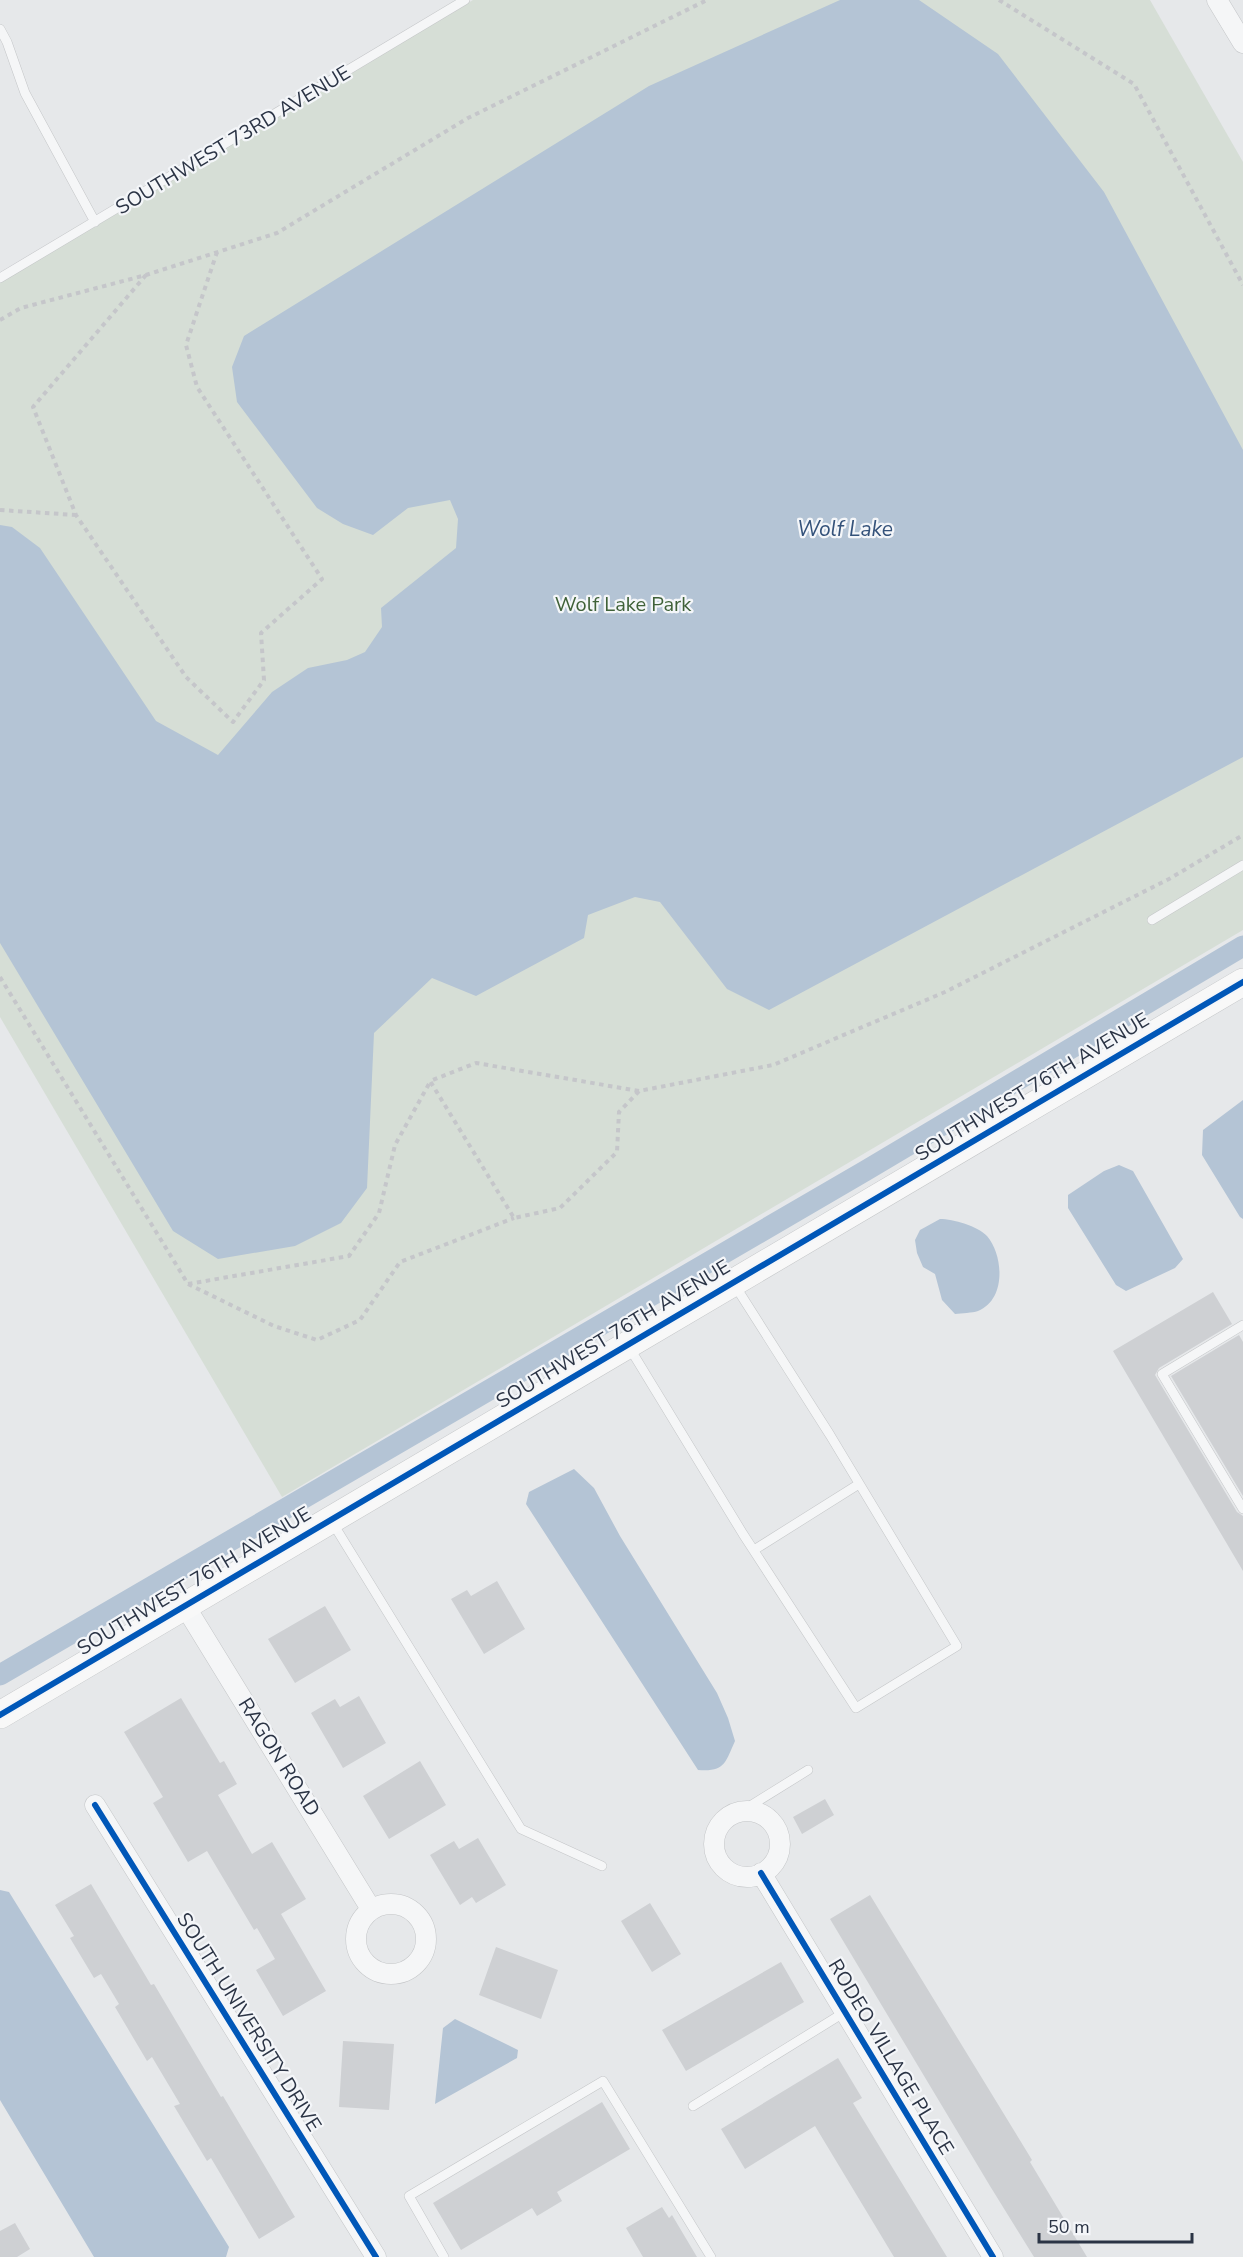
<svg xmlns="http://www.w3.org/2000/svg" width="1243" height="2257" viewBox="0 0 1243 2257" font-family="'Nunito Sans',sans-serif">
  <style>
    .green { fill: #d6ded6 }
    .water { fill: #b4c4d5 }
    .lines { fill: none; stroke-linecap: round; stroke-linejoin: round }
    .canal { stroke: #b4c4d5; stroke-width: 21 }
    .building { fill: #ced0d3 }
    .lane-casing { stroke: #c4c6c8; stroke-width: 10 }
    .street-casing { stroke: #c4c6c8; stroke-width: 21 }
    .secondary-casing { stroke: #c4c6c8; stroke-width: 28 }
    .path { stroke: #c5c6ca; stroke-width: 4; stroke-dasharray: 4.5 4.5; stroke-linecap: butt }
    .lane { stroke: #f5f6f7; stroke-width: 9 }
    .street { stroke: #f5f6f7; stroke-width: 20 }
    .secondary { stroke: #f8f8f8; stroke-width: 27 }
    .cycleway-casing { stroke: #f4f6f9; stroke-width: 10 }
    .cycleway { stroke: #0057b8; stroke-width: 6 }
    .labels { text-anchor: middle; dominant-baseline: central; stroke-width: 4.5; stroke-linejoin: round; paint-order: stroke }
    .street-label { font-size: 20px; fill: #2b3445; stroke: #f4f6f9 }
    .park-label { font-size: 20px; fill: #3f6138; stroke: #f4f6f9 }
    .water-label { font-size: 21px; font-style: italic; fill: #34527a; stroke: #f4f6f9 }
  </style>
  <rect width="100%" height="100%" fill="#e6e8ea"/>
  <!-- green -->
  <path class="green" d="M473,0H1150L1243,162V930L282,1497L0,1017V279Z"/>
  <!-- water -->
  <path class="water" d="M840,0H919L998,54L1104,192L1243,450V757L769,1010L727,989L660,902L635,897L588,915L584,938L476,996L432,978L374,1033L367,1188L341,1223L295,1246L218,1259L173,1231L0,943V525L12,527L40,548L156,721L218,755L272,692L308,668L347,660L365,652L382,627L381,608L456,548L458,519L450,500L408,508L373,535L343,524L317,508L237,402L232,367L244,336L649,86Z
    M1243,1100V1219L1240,1217L1202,1155L1203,1130Z
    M1119,1165L1133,1171L1183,1259L1175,1268L1126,1291L1116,1285L1068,1208V1195L1104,1171Z
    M940,1219C953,1219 978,1226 987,1236C1004,1256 1006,1300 978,1311C972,1313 962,1313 955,1314L942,1300L935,1274L923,1267L917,1253L915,1240L920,1230Z
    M574,1469L594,1488L620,1536L717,1693L728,1718L735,1741C725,1763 725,1772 698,1770L526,1504L529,1492Z
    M0,1890L9,1892L229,2247L226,2257H94L0,2100Z
    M455,2019L518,2050L517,2058L435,2104L443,2028Z"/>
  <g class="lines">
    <!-- canal -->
    <path class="canal" d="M0,1675L865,1171L1243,946"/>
  </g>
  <!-- building -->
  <path class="building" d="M1213,1292L1232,1324L1159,1368L1155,1375L1237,1512L1243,1516V1571L1113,1351Z
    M1239,1335L1243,1342V1496L1171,1376Z
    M497,1581L525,1629L484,1654L451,1599L467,1590L471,1596Z
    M325,1606L351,1650L295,1683L268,1639Z
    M359,1696L386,1743L343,1768L311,1713L335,1699L340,1707Z
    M181,1698L220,1763L224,1761L237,1784L218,1795L252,1854L272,1842L306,1899L281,1914L326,1991L283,2016L256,1970L275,1959L257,1928L254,1930L207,1851L188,1862L153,1803L163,1797L124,1732Z
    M420,1761L446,1805L389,1839L363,1796Z
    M825,1799L834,1815L802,1834L793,1817Z
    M478,1838L506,1885L476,1903L472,1897L460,1905L430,1855L454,1841L459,1849Z
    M91,1884L151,1985L154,1984L221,2097L223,2096L295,2217L259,2239L211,2158L207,2161L174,2106L180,2104L152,2057L147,2061L115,2007L119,2004L101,1974L94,1978L70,1938L74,1936L55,1905Z
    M870,1895L1032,2160L1030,2162L1087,2257H1034L990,2186L830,1919Z
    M650,1903L681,1954L652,1972L621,1921Z
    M496,1947L558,1970L541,2019L479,1995Z
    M781,1962L804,2002L686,2071L662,2030Z
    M343,2041L394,2044L389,2110L339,2107Z
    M838,2058L862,2098L853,2103L947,2257H894L815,2126L745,2169L721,2129Z
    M602,2102L630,2149L557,2192L562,2201L537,2216L532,2208L461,2250L433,2203Z
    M662,2207L669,2218L672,2215L697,2257H643L626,2228Z
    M15,2223L30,2249L17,2257H0V2231Z"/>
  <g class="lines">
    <defs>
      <path id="lane" d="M0,29L7,42L25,93L95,222
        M0,278L465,0
        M1152,920L1243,865
        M1243,1325L1162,1374L1243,1509
        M629,1347L743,1534L856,1708L957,1646L830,1435L734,1284
        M332,1522L521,1829L602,1866
        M754,1550L859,1484
        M742,1811L808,1770
        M693,2106L845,2012
        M444,2257L409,2196L603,2081L711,2257"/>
      <path id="street" d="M1217,0L1243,43
        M185,1606L371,1909
        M95,1805L376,2257
        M714 1844a33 33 0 1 1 66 0a33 33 0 1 1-66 0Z
        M761,1873L993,2257
        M356 1939a35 35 0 1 1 70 0a35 35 0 1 1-70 0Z"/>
      <path id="secondary" d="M0,1715L1243,982"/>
    </defs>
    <!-- lane casing -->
    <use href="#lane" class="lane-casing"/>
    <!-- street casing -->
    <use href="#street" class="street-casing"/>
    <!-- secondary casing -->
    <use href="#secondary" class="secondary-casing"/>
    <!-- path -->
    <path class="path" d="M999,0L1134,84L1243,285
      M146,275L33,407L76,515L186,677L233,722L264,680L261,633L322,579L197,387L186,345L217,252
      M0,320L21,308L146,275L277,233L468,118L707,0
      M0,510L76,515
      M0,977L188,1284L274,1326L317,1340L360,1320L400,1262L514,1218
      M639,1091L619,1112L617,1152L560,1208L514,1218L430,1081L476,1063L639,1091L773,1065L945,992L1169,879L1243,835
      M188,1284L349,1256L379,1213L395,1145L430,1082"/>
    <!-- lane -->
    <use href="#lane" class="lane"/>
    <!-- street -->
    <use href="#street" class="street"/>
    <!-- secondary -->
    <use href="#secondary" class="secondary"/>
    <defs>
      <path id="cycleway" d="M0,1715L1243,982
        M95,1805L376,2257
        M761,1873L993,2257"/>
    </defs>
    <!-- cycleway casing -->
    <use href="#cycleway" class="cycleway-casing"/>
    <!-- cycleway -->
    <use href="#cycleway" class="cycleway"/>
  </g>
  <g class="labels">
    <!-- street labels -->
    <g class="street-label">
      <text transform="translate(233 140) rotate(-31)">SOUTHWEST 73RD AVENUE</text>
      <text transform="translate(1032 1087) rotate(-31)">SOUTHWEST 76TH AVENUE</text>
      <text transform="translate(613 1334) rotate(-31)">SOUTHWEST 76TH AVENUE</text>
      <text transform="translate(194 1581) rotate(-31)">SOUTHWEST 76TH AVENUE</text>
      <text transform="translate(279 1757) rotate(58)">RAGON ROAD</text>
      <text transform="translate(249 2022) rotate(58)">SOUTH UNIVERSITY DRIVE</text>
      <text transform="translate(891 2057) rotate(59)">RODEO VILLAGE PLACE</text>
    </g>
    <!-- park labels -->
    <g class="park-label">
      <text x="623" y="604">Wolf Lake Park</text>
    </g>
    <!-- water labels -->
    <g class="water-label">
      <text x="845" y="529">Wolf Lake</text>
    </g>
  </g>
  <!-- scale -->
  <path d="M1039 2233v9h153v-9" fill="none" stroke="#2b3445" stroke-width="3"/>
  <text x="1048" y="2233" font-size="18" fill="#2b3445" stroke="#f4f6f9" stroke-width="4.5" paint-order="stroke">50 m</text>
</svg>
